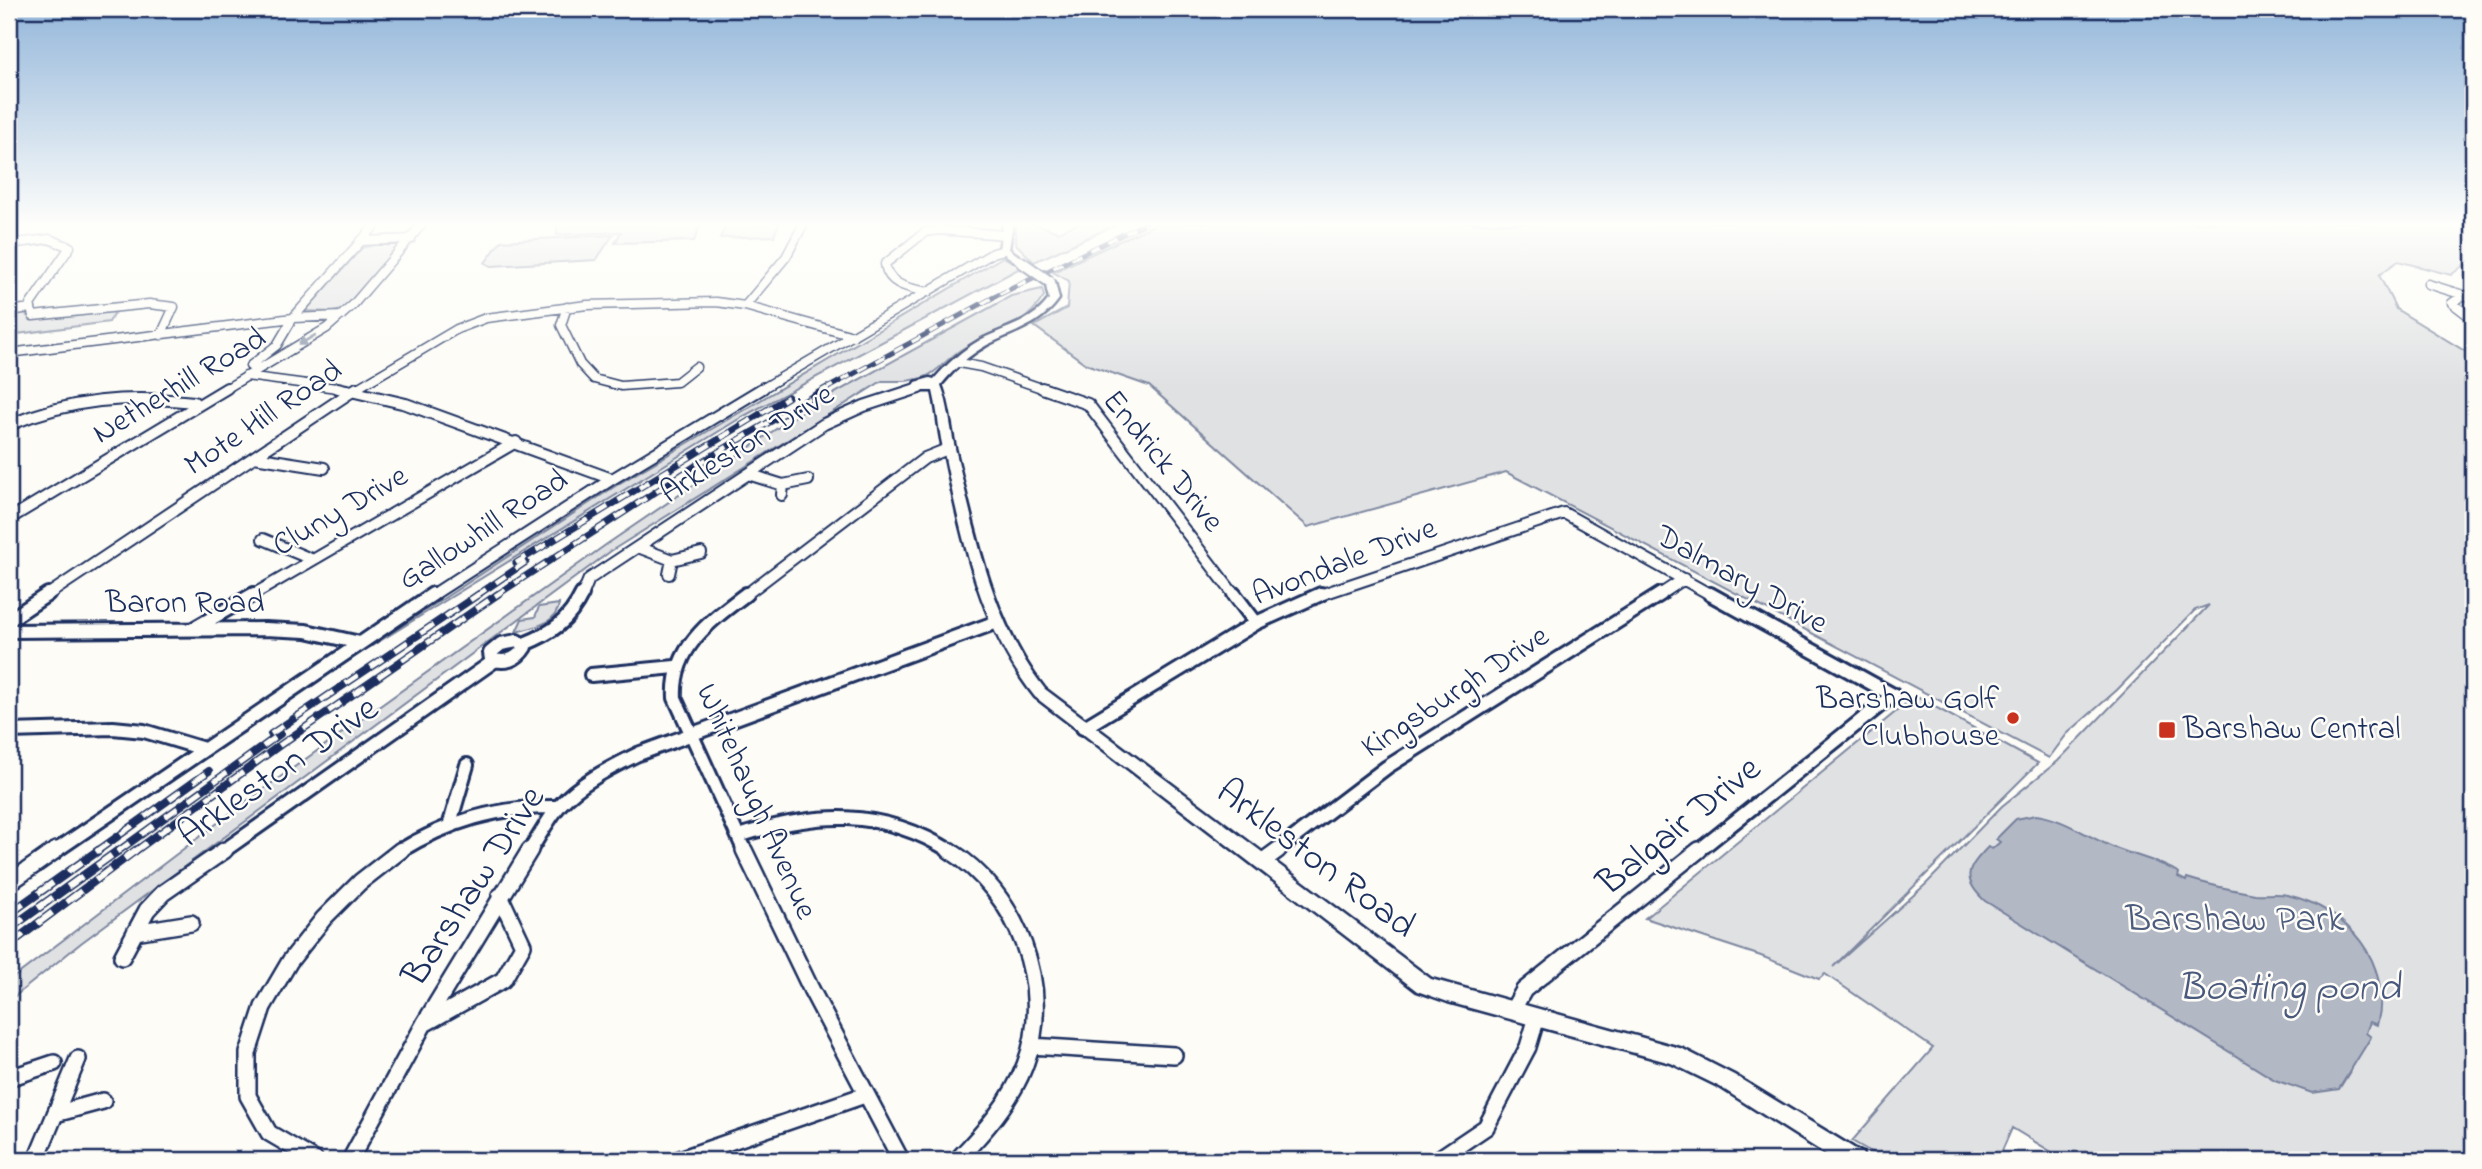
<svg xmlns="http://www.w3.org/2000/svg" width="2482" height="1169" viewBox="0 0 2482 1169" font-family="'Indie Flower',sans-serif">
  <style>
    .green { fill: #e0e1e3; stroke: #7e88a0; stroke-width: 2 }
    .water { fill: #b3b8c5; stroke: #76819c; stroke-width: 2 }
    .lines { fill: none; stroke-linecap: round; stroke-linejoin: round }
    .minor-far3-casing { stroke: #1b2f5e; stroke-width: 11 }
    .minor-far2-casing { stroke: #1b2f5e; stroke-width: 14 }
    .minor-far1-casing { stroke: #1b2f5e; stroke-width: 18 }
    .minor-casing { stroke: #1b2f5e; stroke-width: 20 }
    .tertiary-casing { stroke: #1b2f5e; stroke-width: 5 }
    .minor-far3 { stroke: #fdfcf7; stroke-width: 8 }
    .minor-far2 { stroke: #fdfcf7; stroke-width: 10 }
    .minor-far1 { stroke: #fdfcf7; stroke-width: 12 }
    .minor { stroke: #fdfcf7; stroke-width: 15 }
    .tertiary { fill: #fdfcf7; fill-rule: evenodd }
    .rail-far3-casing { stroke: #1b2f5e; stroke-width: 5 }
    .rail-far2-casing { stroke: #1b2f5e; stroke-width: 7 }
    .rail-far1-casing { stroke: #1b2f5e; stroke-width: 8 }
    .rail-casing { stroke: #1b2f5e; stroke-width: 9 }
    .rail-far3 { stroke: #fdfcf7; stroke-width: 3.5; stroke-dasharray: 10; stroke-linecap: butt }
    .rail-far2 { stroke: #fdfcf7; stroke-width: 4.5; stroke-dasharray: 12; stroke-linecap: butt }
    .rail-far1 { stroke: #fdfcf7; stroke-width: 5; stroke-dasharray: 15; stroke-linecap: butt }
    .rail { stroke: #fdfcf7; stroke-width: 6; stroke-dasharray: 18; stroke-linecap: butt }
    .tertiary-bridge-casing { stroke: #1b2f5e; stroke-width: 14; stroke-linecap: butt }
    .tertiary-bridge { stroke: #fdfcf7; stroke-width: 10 }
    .oneway { fill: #8c96aa }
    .poi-dot { fill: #c8321e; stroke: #fdfcf7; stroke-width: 2.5 }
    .labels { text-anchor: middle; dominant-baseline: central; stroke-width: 5; stroke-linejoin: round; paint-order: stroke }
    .street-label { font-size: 32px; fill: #1b2f5e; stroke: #fdfcf7 }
    .poi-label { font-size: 32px; fill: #1b2f5e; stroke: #fdfcf7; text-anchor: end }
    .near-street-label { font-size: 38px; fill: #1b2f5e; stroke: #fdfcf7 }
    .near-park-label { font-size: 38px; fill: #4c5c7f; stroke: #fdfcf7 }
    .near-water-label { font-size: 40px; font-style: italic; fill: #49587d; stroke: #fdfcf7 }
  </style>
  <rect width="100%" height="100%" fill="#fdfcf7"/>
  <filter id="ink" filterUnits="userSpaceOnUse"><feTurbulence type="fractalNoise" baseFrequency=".0143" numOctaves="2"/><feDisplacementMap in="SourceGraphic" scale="14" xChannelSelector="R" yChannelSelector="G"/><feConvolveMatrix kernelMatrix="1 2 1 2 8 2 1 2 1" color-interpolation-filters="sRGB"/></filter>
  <g filter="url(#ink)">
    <!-- green -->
    <path class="green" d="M557,223H701L694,241L615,243L621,232L557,235Z
      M727,223H779L774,236L720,238Z
      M1016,223H1033L1058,232L1079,223H1120L1034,262L1016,244Z
      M1158,223H2473V258L2451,275L2398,261L2379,275L2396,309L2473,356V1160H2065L2012,1128L1998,1160H1885L1852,1141L1933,1048L1825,974L1819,979L1761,956L1645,918L1915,696L2038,763L1833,967L1926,884L2002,806L2058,761L2209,605L2195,610L2117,690L2067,734L2049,758L1506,472L1308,527L1149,386L1086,364L1034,326L1067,308L1069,281L1053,272Z
      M613,235L596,260L491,266L485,263L501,241Z
      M385,243L400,246L346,309L333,312L305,311L362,248Z
      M1003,257L1022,267L742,417L351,659L620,483Z
      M1042,289L1044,296C1022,331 997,330 964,348C949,356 939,372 925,377C911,382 897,381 882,381L611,551L81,943L9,1001V981L244,803L607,544L804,410L1011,296Z
      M117,309L109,322L9,335V313L31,310L27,316L34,318Z
      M559,604C556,625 533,627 516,632L522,619L535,617L539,607Z"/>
    <!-- water -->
    <path class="water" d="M2036,815C2066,819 2090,839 2118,849C2139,857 2160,861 2179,873L2178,877L2186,881L2187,878C2209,885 2232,890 2255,894C2266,895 2277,893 2287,895C2347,908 2394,963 2377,1025L2370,1022L2366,1033L2371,1037L2339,1089L2312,1093L2275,1080L1985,901C1960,878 1968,868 1988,847L1992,849L2000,842L1996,839L2016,819Z"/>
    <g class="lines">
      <defs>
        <path id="minor-far3" d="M360,241L411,239
          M9,244L49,239L70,247L30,305L33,316L149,304L174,307L161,335
          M2428,284L2473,298
          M928,292C910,288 888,286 885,264L925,232L939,230L1007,235
          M2464,295L2452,303L2473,319
          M745,306L786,257L804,223
          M567,307L561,325L580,364L594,379L621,386L677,382L696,367
          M9,311L31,308
          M9,353L293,318L341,316
          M959,363L981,367L1047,390
          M250,366L277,345L293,318L377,223
          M246,376L352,390
          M224,390L327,328L353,305L423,223
          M354,390L457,329L486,318L587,305L716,302L745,306L853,336
          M760,390L993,253L1004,250
          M914,390L919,388"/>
        <path id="minor-far2" d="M338,388L406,404L612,479
          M1042,388L1088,404L1235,596
          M9,425C70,399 128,395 194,402
          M254,457L324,468
          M748,474L783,485
          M782,495L783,485L808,480
          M9,519L227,388
          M263,539L311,559
          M638,547L672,560
          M669,574L672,560L701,553
          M46,596L357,388
          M251,596L516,442
          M431,596L609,481L763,388
          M582,596L589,579L824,424L864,406L919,388
          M744,596L925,458L950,448
          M1317,596L1564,513L1713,596
          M1658,596L1684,579"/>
        <path id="minor-far1" d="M1234,594L1256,623
          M9,620L48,594
          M193,629L254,594
          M9,631L265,629L306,631L360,643
          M517,641L525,647C517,660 505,664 491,659L490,653L501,644Z
          M524,644C552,633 569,621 582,594
          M591,675L675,667
          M1083,728L1256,623L1321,594
          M9,731L113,728L144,731L204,749
          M450,823L467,765
          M738,836C815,812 881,807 952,852
          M54,852L433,594
          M222,852L494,661
          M398,852C448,821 499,806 558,807
          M529,852C539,837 548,819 560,805C581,782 610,768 638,754L997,622
          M745,852L675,698C672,648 710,621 746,594
          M1275,852L1387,767L1661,594
          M1697,852L1893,695L1710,594"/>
        <path id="minor" d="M744,850L811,989L901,1160
          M949,850C1017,892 1055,988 1025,1065C1011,1102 984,1132 957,1160
          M1263,861L1278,850
          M9,883L56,850
          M135,932L191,923
          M122,957L147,910L163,893L225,850
          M1512,1011L1524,990L1699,850
          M426,1023L503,980L523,945L500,896
          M1031,1046L1174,1055
          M9,1078L54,1063
          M55,1114L103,1101
          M36,1160L78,1059
          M315,1160L269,1133L248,1096V1053L263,1007L290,961L324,918L360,882L401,850
          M350,1160L424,1024L530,850
          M677,1160L865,1095
          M1437,1160L1486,1127L1528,1047L1537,1017"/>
        <path id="tertiary" d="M1003,223H1013L1009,249L1023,259V263H1017L999,250Z
          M1050,279L1055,282L1059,299C1040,326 1014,331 987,345C969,355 954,369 941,385C949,405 950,427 955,448C975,531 991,621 1045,689L1431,979L1683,1049L1734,1075L1862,1153L1865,1160H1835L1720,1087L1671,1063L1448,1002L1417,991L1035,697C977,624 960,528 941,439C938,423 937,407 933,391H919L913,388L916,382L930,378L934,379C947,364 962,350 980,340C1005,327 1032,323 1049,299L1045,282Z"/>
      </defs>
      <!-- minor-far3 casing -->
      <use href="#minor-far3" class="minor-far3-casing"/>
      <!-- minor-far2 casing -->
      <use href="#minor-far2" class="minor-far2-casing"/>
      <!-- minor-far1 casing -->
      <use href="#minor-far1" class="minor-far1-casing"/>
      <!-- minor casing -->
      <use href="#minor" class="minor-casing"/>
      <!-- tertiary casing -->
      <use href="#tertiary" class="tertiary-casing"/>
      <!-- minor-far3 -->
      <use href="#minor-far3" class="minor-far3"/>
      <!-- minor-far2 -->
      <use href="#minor-far2" class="minor-far2"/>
      <!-- minor-far1 -->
      <use href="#minor-far1" class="minor-far1"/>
      <!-- minor -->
      <use href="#minor" class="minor"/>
      <!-- tertiary -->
      <use href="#tertiary" class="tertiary"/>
      <defs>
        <path id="rail-far3" d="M824,390L994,297L1146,223"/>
        <path id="rail-far2" d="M516,563L788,397
          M476,596L526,562
          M495,596L700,463L827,388"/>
        <path id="rail-far1" d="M271,734L479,594
          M96,852L209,771
          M117,852L280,734
          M134,852L280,745L498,594"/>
        <path id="rail" d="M9,914L99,850
          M9,929L119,850
          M9,945L136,850"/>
      </defs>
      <!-- rail-far3 casing -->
      <use href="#rail-far3" class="rail-far3-casing"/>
      <!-- rail-far2 casing -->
      <use href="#rail-far2" class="rail-far2-casing"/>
      <!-- rail-far1 casing -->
      <use href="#rail-far1" class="rail-far1-casing"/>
      <!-- rail casing -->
      <use href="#rail" class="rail-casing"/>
      <!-- rail-far3 -->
      <use href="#rail-far3" class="rail-far3"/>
      <!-- rail-far2 -->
      <use href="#rail-far2" class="rail-far2"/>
      <!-- rail-far1 -->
      <use href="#rail-far1" class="rail-far1"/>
      <!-- rail -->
      <use href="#rail" class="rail"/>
      <defs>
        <path id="tertiary-bridge" d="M1020,261L1050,282"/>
      </defs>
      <!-- tertiary-bridge casing -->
      <use href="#tertiary-bridge" class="tertiary-bridge-casing"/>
      <!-- tertiary-bridge -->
      <use href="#tertiary-bridge" class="tertiary-bridge"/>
    </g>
    <!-- one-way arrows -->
    <defs><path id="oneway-solid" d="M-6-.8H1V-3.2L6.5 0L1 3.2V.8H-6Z" transform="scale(1.75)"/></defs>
    <use class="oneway" href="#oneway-solid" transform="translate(307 340) rotate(149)"/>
  </g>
  <!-- sky -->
  <linearGradient id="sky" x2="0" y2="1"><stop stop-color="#93b6da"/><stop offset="0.58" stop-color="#fefefb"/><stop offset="1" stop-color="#fefefb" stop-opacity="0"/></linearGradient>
  <rect width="2482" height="387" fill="url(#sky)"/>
  <!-- markers -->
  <g class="poi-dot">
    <circle cx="2013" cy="718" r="7"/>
    <rect x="2158" y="721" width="18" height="18" rx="3.5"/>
  </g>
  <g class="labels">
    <!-- street labels -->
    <g class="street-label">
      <text transform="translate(180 387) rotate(-31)">Netherhill Road</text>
      <text transform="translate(264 419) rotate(-34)">Mote Hill Road</text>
      <text transform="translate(748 445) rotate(-32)">Arkleston Drive</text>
      <text transform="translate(1162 462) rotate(51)">Endrick Drive</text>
      <text transform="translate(341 512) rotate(-30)">Cluny Drive</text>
      <text transform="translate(484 531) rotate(-33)">Gallowhill Road</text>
      <text transform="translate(1345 563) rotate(-21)">Avondale Drive</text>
      <text transform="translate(1741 581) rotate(29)">Dalmary Drive</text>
      <text x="185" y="604">Baron Road</text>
      <text transform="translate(1456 693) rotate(-33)">Kingsburgh Drive</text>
      <text transform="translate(755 802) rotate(66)">Whitehaugh Avenue</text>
    </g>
    <!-- poi labels -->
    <g class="poi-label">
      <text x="1999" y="700">Barshaw Golf<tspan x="1999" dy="37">Clubhouse</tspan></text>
      <text x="2183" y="730" text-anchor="start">Barshaw Central</text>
    </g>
    <!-- near-street labels -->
    <g class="near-street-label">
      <text transform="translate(279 773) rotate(-35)">Arkleston Drive</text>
      <text transform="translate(1680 827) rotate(-39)">Balgair Drive</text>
      <text transform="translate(1315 860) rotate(37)">Arkleston Road</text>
      <text transform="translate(475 887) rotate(-57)">Barshaw Drive</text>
    </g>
    <!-- near-park labels -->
    <g class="near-park-label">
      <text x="2235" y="921">Barshaw Park</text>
    </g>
    <!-- near-water labels -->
    <g class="near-water-label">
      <text x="2289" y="989">Boating pond</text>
    </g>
  </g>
  <!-- margin -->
  <rect width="2482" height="1169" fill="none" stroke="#fdfcf7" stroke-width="35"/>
  <rect x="18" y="18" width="2447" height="1134" fill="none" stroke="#1b2f5e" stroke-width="2.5" filter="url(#ink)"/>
</svg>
